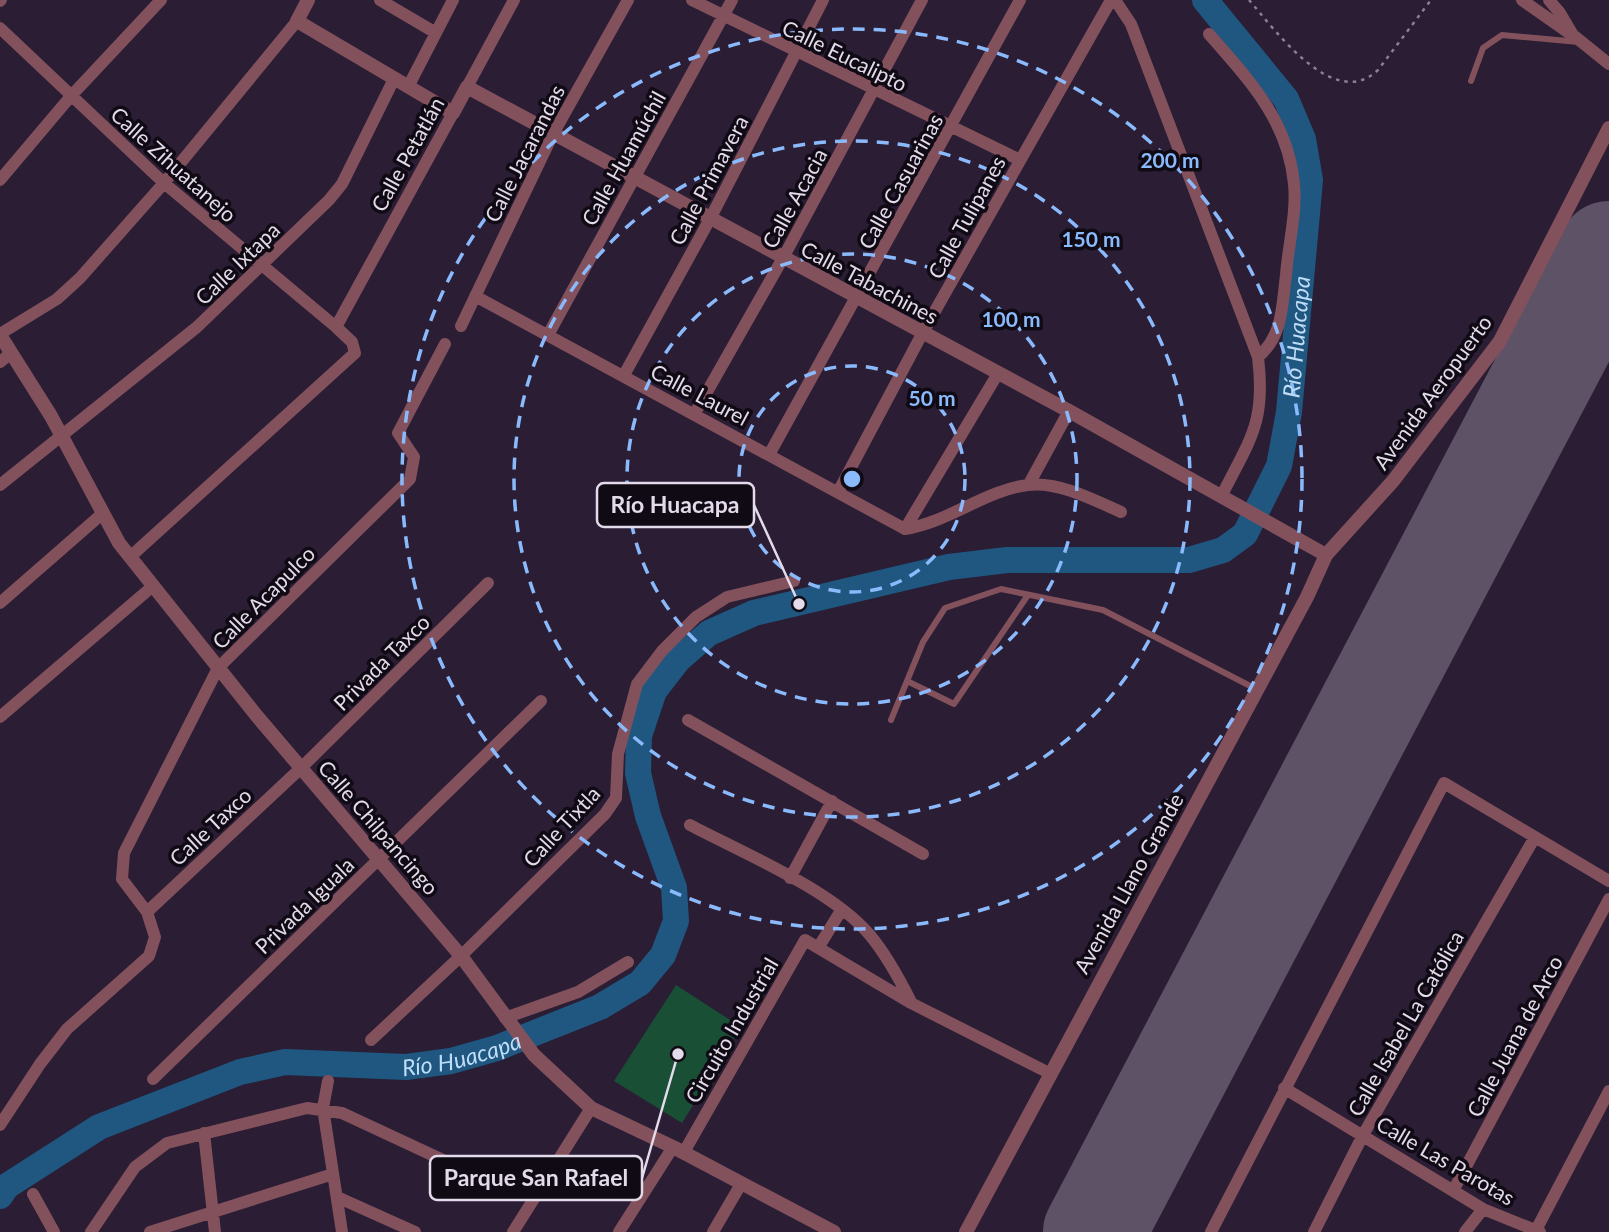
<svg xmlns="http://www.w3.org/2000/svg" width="1609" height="1232" viewBox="0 0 1609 1232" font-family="Lato,sans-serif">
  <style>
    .green { fill: #194f34 }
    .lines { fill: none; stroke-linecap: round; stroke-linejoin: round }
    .river { stroke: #1f5781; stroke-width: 26 }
    .runway { stroke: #5e5267; stroke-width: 102 }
    .path { stroke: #8a8093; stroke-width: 2.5; stroke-dasharray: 3.5 5; stroke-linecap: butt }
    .service { stroke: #82515c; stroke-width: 6 }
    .minor { stroke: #82515c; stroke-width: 12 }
    .tertiary { stroke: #82515c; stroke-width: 14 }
    .ring { fill: none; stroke: #8bbafc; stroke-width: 3.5; stroke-dasharray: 12 9 }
    .labels { text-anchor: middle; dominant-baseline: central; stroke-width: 7; stroke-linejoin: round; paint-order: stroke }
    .street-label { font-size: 21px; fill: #e3dbea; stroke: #100a14 }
    .water-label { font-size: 23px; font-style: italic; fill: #bfddf7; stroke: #100a14 }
    .centre { fill: #8bbafc; stroke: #100a14; stroke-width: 3.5 }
    .ring-label { font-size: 21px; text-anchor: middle; font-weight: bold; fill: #8bbafc; stroke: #100a14; stroke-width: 7; stroke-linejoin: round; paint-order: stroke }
    .leader { fill: none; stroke: #e3dbea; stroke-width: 2.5 }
    .callout-dot { fill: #e3dbea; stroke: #100a14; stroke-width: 2.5 }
    .callout { fill: #100a14; stroke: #e3dbea; stroke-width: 2.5 }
    .callout-label { font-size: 23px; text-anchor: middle; font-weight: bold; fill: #e3dbea }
  </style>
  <rect width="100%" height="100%" fill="#2a1d34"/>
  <!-- green -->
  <path class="green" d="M676,985L741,1027L682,1123L614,1081Z"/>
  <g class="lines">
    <!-- river -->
    <path class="river" id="s1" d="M0,1196L7,1186L99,1127L240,1072L285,1062L406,1067L451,1061L497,1048L600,1007L640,983L663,955L676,921L674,888L648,816L638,773L639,736L654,691L678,660L709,633L754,613L949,567L1007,560H1189L1223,550L1245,534L1279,466L1289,412L1310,180L1303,139L1286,99L1205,0"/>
    <!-- runway -->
    <path class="runway" d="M1094,1232L1609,252"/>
    <!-- path -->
    <path class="path" d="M1249,0C1276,31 1334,112 1378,70L1431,0"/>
    <!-- service -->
    <path class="service" d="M1471,81L1483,48L1502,35L1579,42
      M907,681L954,704L1028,595
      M891,720L923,642L945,608L1001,589L1103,610L1256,689"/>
    <!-- minor -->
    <path class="minor" d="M380,0L436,33
      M692,0L1020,160
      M1115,0L1131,24L1258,357C1266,423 1250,439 1222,495
      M1522,0L1569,33
      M1549,0L1560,13L1573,35L1609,64
      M0,1L1,0
      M0,28L164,183L336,327L352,342L355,353L130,557
      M1209,34C1249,80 1288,120 1294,184C1297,213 1288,246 1286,275C1282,306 1283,336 1258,357
      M408,87L453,0
      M467,87L514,0
      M0,180L71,96L161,0
      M475,296L905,529
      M461,326L553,134L628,0
      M336,327L453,113
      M0,334L57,299L80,278L164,183L297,21
      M548,335L732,0
      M0,362L11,353
      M624,375L710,219L823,0
      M695,413L783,258L922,0
      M770,453L1020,0
      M1029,484L1069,411
      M0,485L197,327L329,200L342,184L394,79
      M838,492L922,334L1111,0
      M905,529C949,522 986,490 1028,485C1058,481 1094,500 1121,512
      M905,529L997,375
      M0,603L103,513
      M0,717L153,586
      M688,720L923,854
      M690,825C743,853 830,889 869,934C886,954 899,978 911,1002
      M790,878L832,801
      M147,912L301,768L488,583
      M818,948L842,909
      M505,1018L578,992L628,962
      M371,1040L461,956L605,814L616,798L618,754L637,684L662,651L696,617L727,597L794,581
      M153,1079L541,701
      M328,1081L323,1108L342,1232
      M1284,1088L1483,1209L1540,1232
      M0,1125L40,1064L67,1029L149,956L155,937L147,912L122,879L124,853L218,668L410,479L414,457L398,433L445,344
      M204,1133L215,1232
      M684,1152L805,940L911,1003L1049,1073
      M1453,1191L1609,899
      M33,1194L54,1232
      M337,1197L415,1232
      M91,1232L135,1167L167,1143L307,1108L342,1113L488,1181
      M150,1232L333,1174
      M513,1232L591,1108
      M619,1232L673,1147
      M713,1232L741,1184
      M1211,1232L1444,783L1609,881
      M1314,1232L1363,1135L1535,837
      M1465,1232L1483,1209
      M1535,1232L1609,1091"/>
    <!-- tertiary -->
    <path class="tertiary" d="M308,0L297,21L453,113L467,87L1069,411L1326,555
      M0,335L51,416L119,543L256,715L461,956L534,1055L591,1108L673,1147L834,1232
      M966,1232L1307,597L1326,555L1393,481L1500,341L1609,128"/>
  </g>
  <!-- distance rings -->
  <g class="ring">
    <circle cx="852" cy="479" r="113"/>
    <circle cx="852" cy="479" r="225"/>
    <circle cx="852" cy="479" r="338"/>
    <circle cx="852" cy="479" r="450"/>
  </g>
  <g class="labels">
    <!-- street labels -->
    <g class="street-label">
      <text transform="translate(845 55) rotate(26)">Calle Eucalipto</text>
      <text transform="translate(524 153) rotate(-63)">Calle Jacarandas</text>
      <text transform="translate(407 154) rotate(-61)">Calle Petatlán</text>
      <text transform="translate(623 158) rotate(-61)">Calle Huamúchil</text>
      <text transform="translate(174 164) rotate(42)">Calle Zihuatanejo</text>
      <text transform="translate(708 180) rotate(-62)">Calle Primavera</text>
      <text transform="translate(900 181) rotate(-61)">Calle Casuarinas</text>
      <text transform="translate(794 198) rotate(-61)">Calle Acacia</text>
      <text transform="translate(966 217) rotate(-61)">Calle Tulipanes</text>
      <text transform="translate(237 263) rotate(-44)">Calle Ixtapa</text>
      <text transform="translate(870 282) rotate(28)">Calle Tabachines</text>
      <text transform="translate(1432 392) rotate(-54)">Avenida Aeropuerto</text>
      <text transform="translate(700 394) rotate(28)">Calle Laurel</text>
      <text transform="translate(263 597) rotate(-45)">Calle Acapulco</text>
      <text transform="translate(381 662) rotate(-45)">Privada Taxco</text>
      <text transform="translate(210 826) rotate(-43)">Calle Taxco</text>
      <text transform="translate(561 826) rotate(-47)">Calle Tixtla</text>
      <text transform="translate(379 827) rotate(49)">Calle Chilpancingo</text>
      <text transform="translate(1128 883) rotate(-61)">Avenida Llano Grande</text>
      <text transform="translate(304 905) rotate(-44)">Privada Iguala</text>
      <text transform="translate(1405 1023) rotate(-60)">Calle Isabel La Católica</text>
      <text transform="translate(731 1030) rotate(-60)">Circuito Industrial</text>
      <text transform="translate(1514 1036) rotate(-62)">Calle Juana de Arco</text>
      <text transform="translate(1446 1160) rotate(30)">Calle Las Parotas</text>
    </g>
    <!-- water labels -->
    <g class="water-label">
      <text stroke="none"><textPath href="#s1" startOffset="1841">Río Huacapa</textPath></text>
      <text stroke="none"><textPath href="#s1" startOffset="497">Río Huacapa</textPath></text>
    </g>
  </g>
  <circle cx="852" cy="479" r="10" class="centre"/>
  <g class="ring-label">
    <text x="1170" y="168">200 m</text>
    <text x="1091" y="247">150 m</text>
    <text x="1011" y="327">100 m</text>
    <text x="932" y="406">50 m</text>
  </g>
  <!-- callouts -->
  <path class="leader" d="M799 604L754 505M678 1054L642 1178"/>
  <g class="callout-dot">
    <circle cx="799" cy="604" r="7"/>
    <circle cx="678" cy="1054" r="7"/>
  </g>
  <g class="callout">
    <rect x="597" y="483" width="157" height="44" rx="7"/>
    <rect x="430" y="1156" width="212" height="44" rx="7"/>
  </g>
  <g class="callout-label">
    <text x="675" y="513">Río Huacapa</text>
    <text x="536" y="1186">Parque San Rafael</text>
  </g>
</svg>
